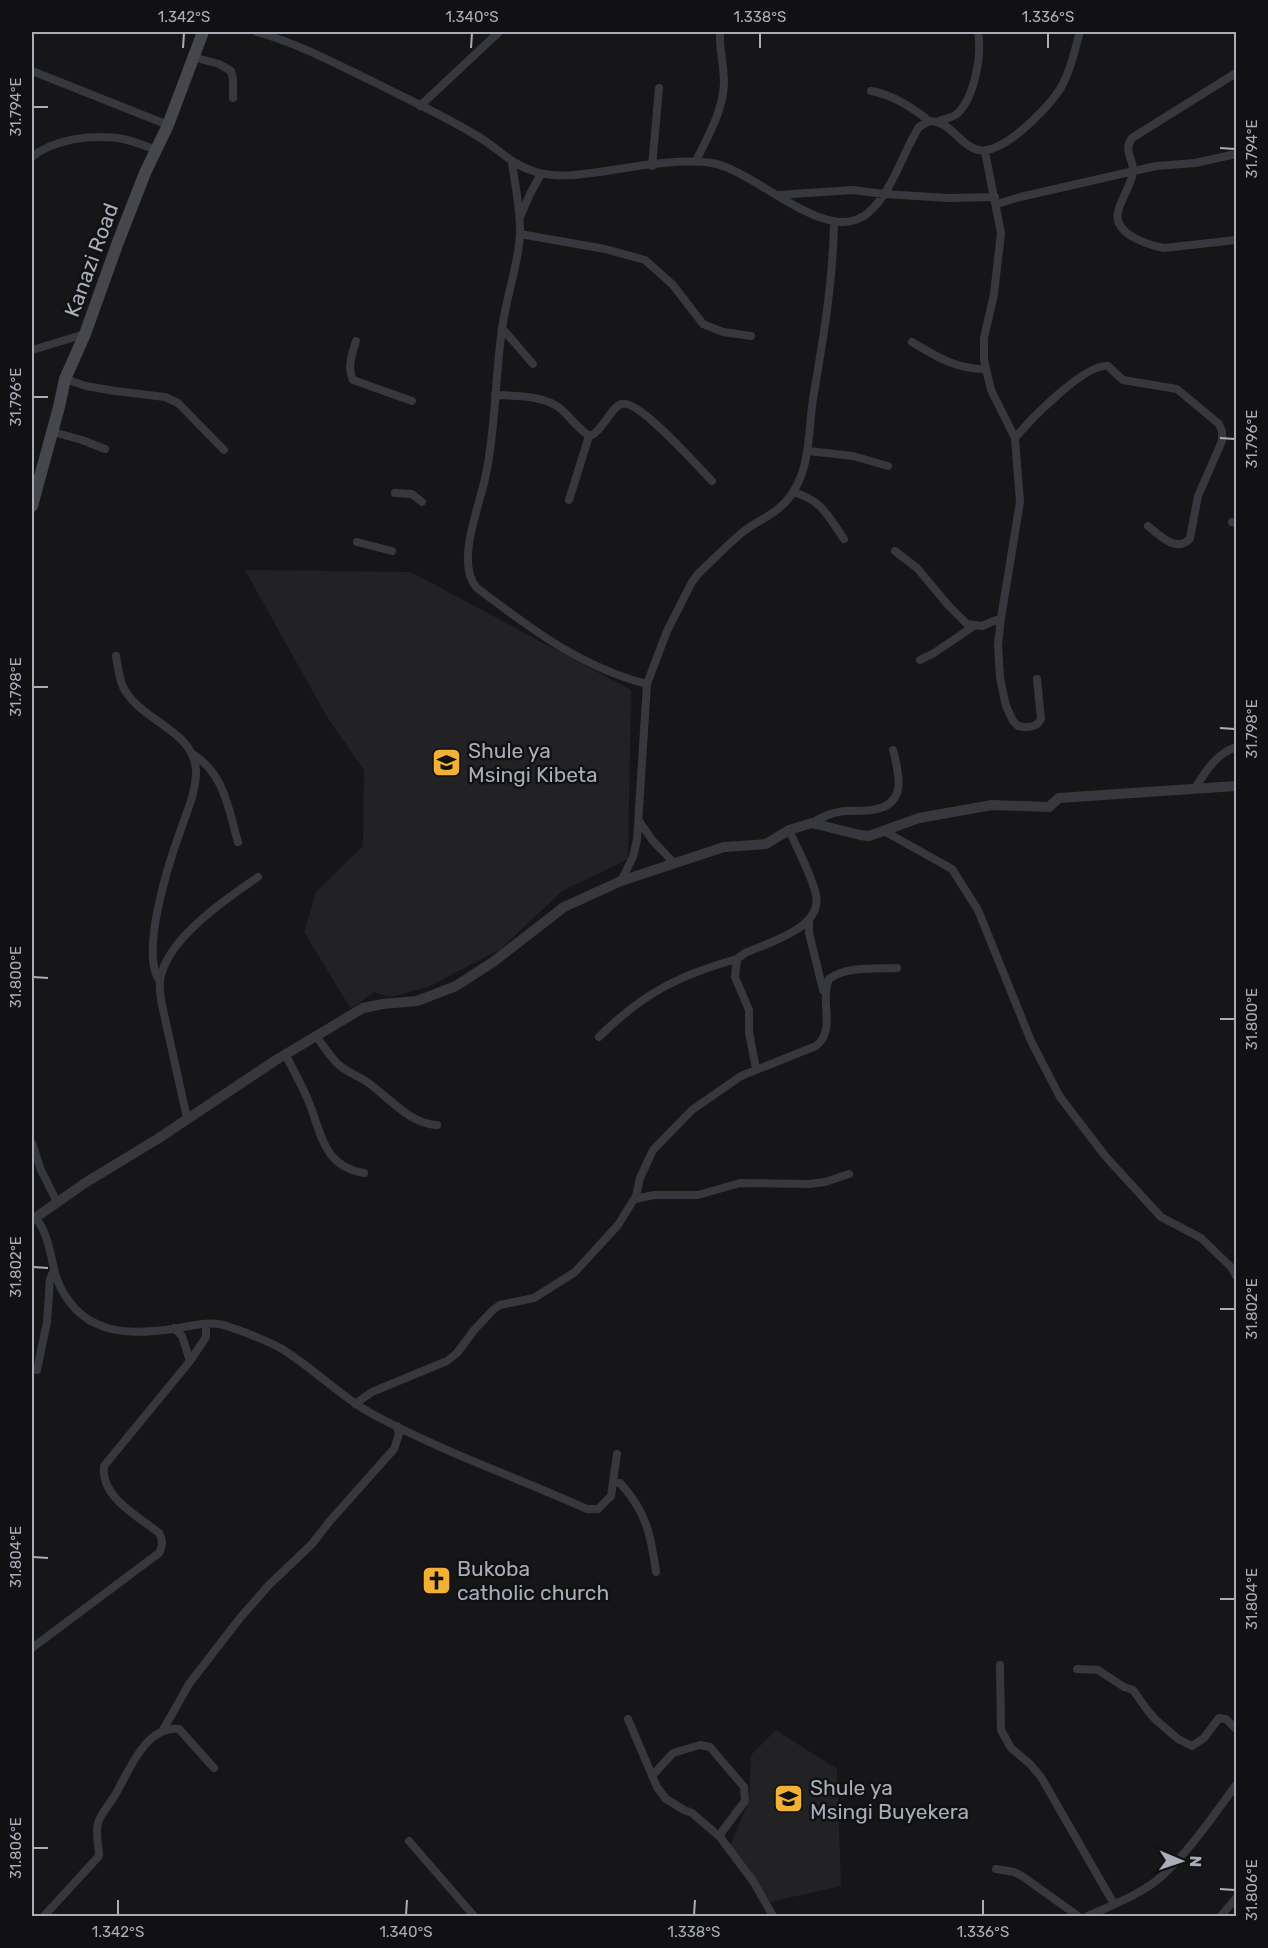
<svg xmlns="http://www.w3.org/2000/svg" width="1268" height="1948" viewBox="0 0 1268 1948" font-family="Rubik,sans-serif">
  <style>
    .built { fill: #222225 }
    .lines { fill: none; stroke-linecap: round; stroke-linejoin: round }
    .minor { stroke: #37383d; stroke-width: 8 }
    .tertiary { stroke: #37383d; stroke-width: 10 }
    .secondary { stroke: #45474d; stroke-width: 12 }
    .ticks { fill: none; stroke: #a8adb8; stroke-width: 2 }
    .labels { text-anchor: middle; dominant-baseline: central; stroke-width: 5; stroke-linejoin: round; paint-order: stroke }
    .street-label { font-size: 21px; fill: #a8adb8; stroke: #111113 }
    .poi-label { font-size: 21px; fill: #a8adb8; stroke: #111113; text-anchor: start }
    .neatline { fill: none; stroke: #a8adb8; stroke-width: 2 }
    .ticks-label { font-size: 15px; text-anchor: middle; fill: #a8adb8 }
  </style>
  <rect width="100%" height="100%" fill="#161618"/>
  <!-- built -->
  <path class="built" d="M245,570L411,572L631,690L628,859L562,891L501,949L428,987L390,997L374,992L351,1009L304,932L316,892L363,846L364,770L327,717Z
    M776,1730L837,1769L841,1886L770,1902L730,1845L749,1802L751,1755Z"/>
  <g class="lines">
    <!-- minor -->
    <path class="minor" d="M257,32C300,44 338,65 378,84C411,101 447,117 479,137C499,149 511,165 536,172C557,178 578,175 599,172C632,167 680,158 712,163C756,170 827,248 868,213C893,191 902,154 919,127L929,121C952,122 957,142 975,149C999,159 1045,111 1058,92C1070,75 1074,51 1080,32
      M193,57L219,64L231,71L233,79V98
      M32,71L168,125
      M1236,73L1132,138C1122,151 1135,160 1133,173C1130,187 1121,199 1118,212C1113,234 1148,245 1164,248L1236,240
      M871,91C893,95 912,107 929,121
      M420,106L499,32
      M937,122C943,119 953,118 958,113C975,96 982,54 978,32
      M985,152L1001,233L994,294L984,338V360L991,390L1015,438L1020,502L1001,618L998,645L1000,678L1006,706L1013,721L1018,726C1027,728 1037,728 1041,719L1037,679
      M32,157C54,139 89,135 117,138C130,139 144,146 157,150
      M696,161C708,136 723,111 724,83C724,65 719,49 720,32
      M512,162C515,186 521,210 520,235C518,267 506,297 502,329C495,377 496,426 486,474C481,503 454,563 477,588C531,629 581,667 647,684
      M652,166L659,88
      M777,195L853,190L884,194L949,198L995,197
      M997,204L1020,197L1156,166L1195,163L1236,154
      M521,215L530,194L541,174
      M520,234L605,249L645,260L673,285L703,324L723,332L751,336
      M502,328L533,364
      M356,341C352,353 347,368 353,380L412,401
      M912,342C937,357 956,369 985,369
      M32,350L85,334
      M65,379L86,386L115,391L165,397L178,403L224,450
      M495,395C516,396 544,395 561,409C571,418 579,430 590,436C603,431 611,406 622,404C639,399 699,468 712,481
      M53,432L82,440L105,449
      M1015,438C1030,420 1085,363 1108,366L1123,380L1177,389L1219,424L1222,431V441L1198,496L1190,538C1178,554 1159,535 1148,526
      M808,451L853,456L888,466
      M793,492C822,500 828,516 844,539
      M395,493L412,494L422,502
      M569,500L589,436
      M1232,522L1236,523
      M357,542L392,551
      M895,551L917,568L948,605L967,624L982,626L1001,618
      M116,656C118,667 119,678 123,687C141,723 198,730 196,775C195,795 186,813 180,832C169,862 139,955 160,981
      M920,660L934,653L974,626
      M193,754C225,775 228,808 238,842
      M1195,788C1206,771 1216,754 1236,747
      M639,821L653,841L675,864
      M812,823C819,819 826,815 834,813C846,809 859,812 872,810C907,805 900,776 893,750
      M884,831L952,869L978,910L1031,1041L1060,1097L1106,1157L1161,1217L1201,1238L1232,1268L1236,1276
      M621,881L633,857L637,840L647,684L667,631L692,582L698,574C713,560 728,544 744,531C759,520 780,512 791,495C811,467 808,431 813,399C823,340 833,282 834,223
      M809,920V933L823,990
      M316,1036C323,1045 330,1057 339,1065C347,1072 358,1076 367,1082C389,1097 409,1124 437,1125
      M599,1037C642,994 679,975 737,959
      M285,1054C293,1069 301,1084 308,1100C322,1133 322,1166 364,1173
      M756,1069L749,1032V1010L735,977L737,959L745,953C767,943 823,928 816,895C813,878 797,848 789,830
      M187,1118L162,1005C160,994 158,983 162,972C173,935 227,898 258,877
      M32,1143L41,1170L57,1202
      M635,1199L654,1195H698L740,1183L809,1184L825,1182L849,1174
      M36,1218C47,1232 50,1251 54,1269C59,1291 75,1315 97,1324C119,1335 150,1332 173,1329C190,1326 211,1320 227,1326C246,1333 265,1339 282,1349C316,1370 343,1399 378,1417C446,1453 518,1478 587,1509H598L611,1496L617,1454
      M174,1328L182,1336L190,1361
      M37,1370L47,1322L50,1279L54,1270
      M355,1404L372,1392L447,1361L457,1353L475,1329L494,1309L500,1305L534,1298L575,1272L618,1225L636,1196L640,1178L653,1150L692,1110L741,1076L816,1046C837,1029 819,1000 829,979C846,966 876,969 897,968
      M614,1483H620C646,1511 651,1535 656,1572
      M32,1648L159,1553C163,1545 163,1540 159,1533C138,1516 100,1497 104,1466L190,1361L206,1337V1324
      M1000,1665L1001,1730L1011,1748L1030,1764L1041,1777L1114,1904
      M1077,1669L1098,1670L1124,1687L1133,1690L1148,1711L1156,1720L1178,1739L1192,1746L1204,1738L1219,1718L1226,1719L1236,1729
      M628,1719L657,1787L666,1799L684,1810L692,1813L720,1837
      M163,1730L189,1684L240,1618L269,1585L312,1544L329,1522L394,1449L399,1434L397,1426
      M652,1776L673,1753L700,1745L710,1747L744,1787L745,1801L721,1833L720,1837L753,1881L773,1916
      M409,1841L474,1916
      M996,1869L1014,1872L1022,1876L1078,1916
      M44,1916L99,1856C99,1845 95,1834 98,1823C100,1814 110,1804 115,1795C128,1773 146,1724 179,1729L214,1768
      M1088,1916C1112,1905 1142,1894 1162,1876C1190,1850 1213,1816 1236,1785
      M1221,1916L1236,1898"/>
    <!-- tertiary -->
    <path class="tertiary" d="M32,1220L85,1183L159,1138L276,1060L363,1008L383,1004L417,1001L456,986L493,962L564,907L621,881L724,847L766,844L789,830L812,823L860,835L869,836L919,818L992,805L1049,807L1059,798L1236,786"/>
    <!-- secondary -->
    <path class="secondary" d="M32,506L59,407L65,379L85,334L118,242L145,173L168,125L203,32"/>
  </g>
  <!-- ticks -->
  <path class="ticks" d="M183,48L184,33M471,48L472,33M760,48V33M1048,48V33M33,107H48M1220,148L1235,149M33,397H48M1220,438L1235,439M33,687H48M1220,728L1235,729M33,977L48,978M1220,1019H1235M33,1267L48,1268M1220,1309H1235M33,1557L48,1558M1220,1599H1235M33,1848H48M1220,1889L1235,1890M118,1915V1900M406,1915L407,1900M694,1915L695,1900M983,1915V1900"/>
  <!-- icons -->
  <defs>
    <symbol id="school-square" viewBox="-11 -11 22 22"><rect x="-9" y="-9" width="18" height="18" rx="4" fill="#f2b134" stroke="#111113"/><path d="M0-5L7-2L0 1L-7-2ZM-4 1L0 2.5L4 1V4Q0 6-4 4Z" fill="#111"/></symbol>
    <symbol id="church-square" viewBox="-11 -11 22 22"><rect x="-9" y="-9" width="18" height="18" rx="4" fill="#f2b134" stroke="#111113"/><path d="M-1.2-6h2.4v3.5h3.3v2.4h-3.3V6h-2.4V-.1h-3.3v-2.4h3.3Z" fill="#111"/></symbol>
  </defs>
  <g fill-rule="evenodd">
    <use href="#school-square" x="430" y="746" width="33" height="33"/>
    <use href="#church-square" x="420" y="1564" width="33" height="33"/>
    <use href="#school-square" x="772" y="1782" width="33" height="33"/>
  </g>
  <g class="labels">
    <!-- street labels -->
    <g class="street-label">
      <text transform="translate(91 260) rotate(-70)">Kanazi Road</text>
    </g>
    <!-- poi labels -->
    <g class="poi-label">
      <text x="468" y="750">Shule ya<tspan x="468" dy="24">Msingi Kibeta</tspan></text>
      <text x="457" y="1568">Bukoba<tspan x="457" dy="24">catholic church</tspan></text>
      <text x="810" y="1787">Shule ya<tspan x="810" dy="24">Msingi Buyekera</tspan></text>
    </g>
  </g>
  <!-- border -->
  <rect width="1268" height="1948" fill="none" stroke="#111113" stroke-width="66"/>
  <!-- north arrow -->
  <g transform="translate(1181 1861) rotate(92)" stroke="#111113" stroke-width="4.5" paint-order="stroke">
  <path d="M0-4.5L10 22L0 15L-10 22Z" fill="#a8adb8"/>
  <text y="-9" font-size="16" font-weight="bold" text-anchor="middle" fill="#a8adb8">N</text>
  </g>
  <rect x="33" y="33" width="1202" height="1882" class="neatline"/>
  <g class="ticks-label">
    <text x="184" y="22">1.342°S</text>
    <text x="472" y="22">1.340°S</text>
    <text x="760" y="22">1.338°S</text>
    <text x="1048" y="22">1.336°S</text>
    <text transform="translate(16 107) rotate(-90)" y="5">31.794°E</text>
    <text transform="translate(1252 149) rotate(-90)" y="5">31.794°E</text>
    <text transform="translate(16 397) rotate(-90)" y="5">31.796°E</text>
    <text transform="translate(1252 439) rotate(-90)" y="5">31.796°E</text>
    <text transform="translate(16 687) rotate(-90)" y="5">31.798°E</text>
    <text transform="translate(1252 729) rotate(-90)" y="5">31.798°E</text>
    <text transform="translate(16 977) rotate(-90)" y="5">31.800°E</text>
    <text transform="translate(1252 1019) rotate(-90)" y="5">31.800°E</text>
    <text transform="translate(16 1267) rotate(-90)" y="5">31.802°E</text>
    <text transform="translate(1252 1309) rotate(-90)" y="5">31.802°E</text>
    <text transform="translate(16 1557) rotate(-90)" y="5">31.804°E</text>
    <text transform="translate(1252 1599) rotate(-90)" y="5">31.804°E</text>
    <text transform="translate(16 1848) rotate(-90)" y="5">31.806°E</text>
    <text transform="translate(1252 1890) rotate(-90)" y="5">31.806°E</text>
    <text x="118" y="1937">1.342°S</text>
    <text x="406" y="1937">1.340°S</text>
    <text x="694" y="1937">1.338°S</text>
    <text x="983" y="1937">1.336°S</text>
  </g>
</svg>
